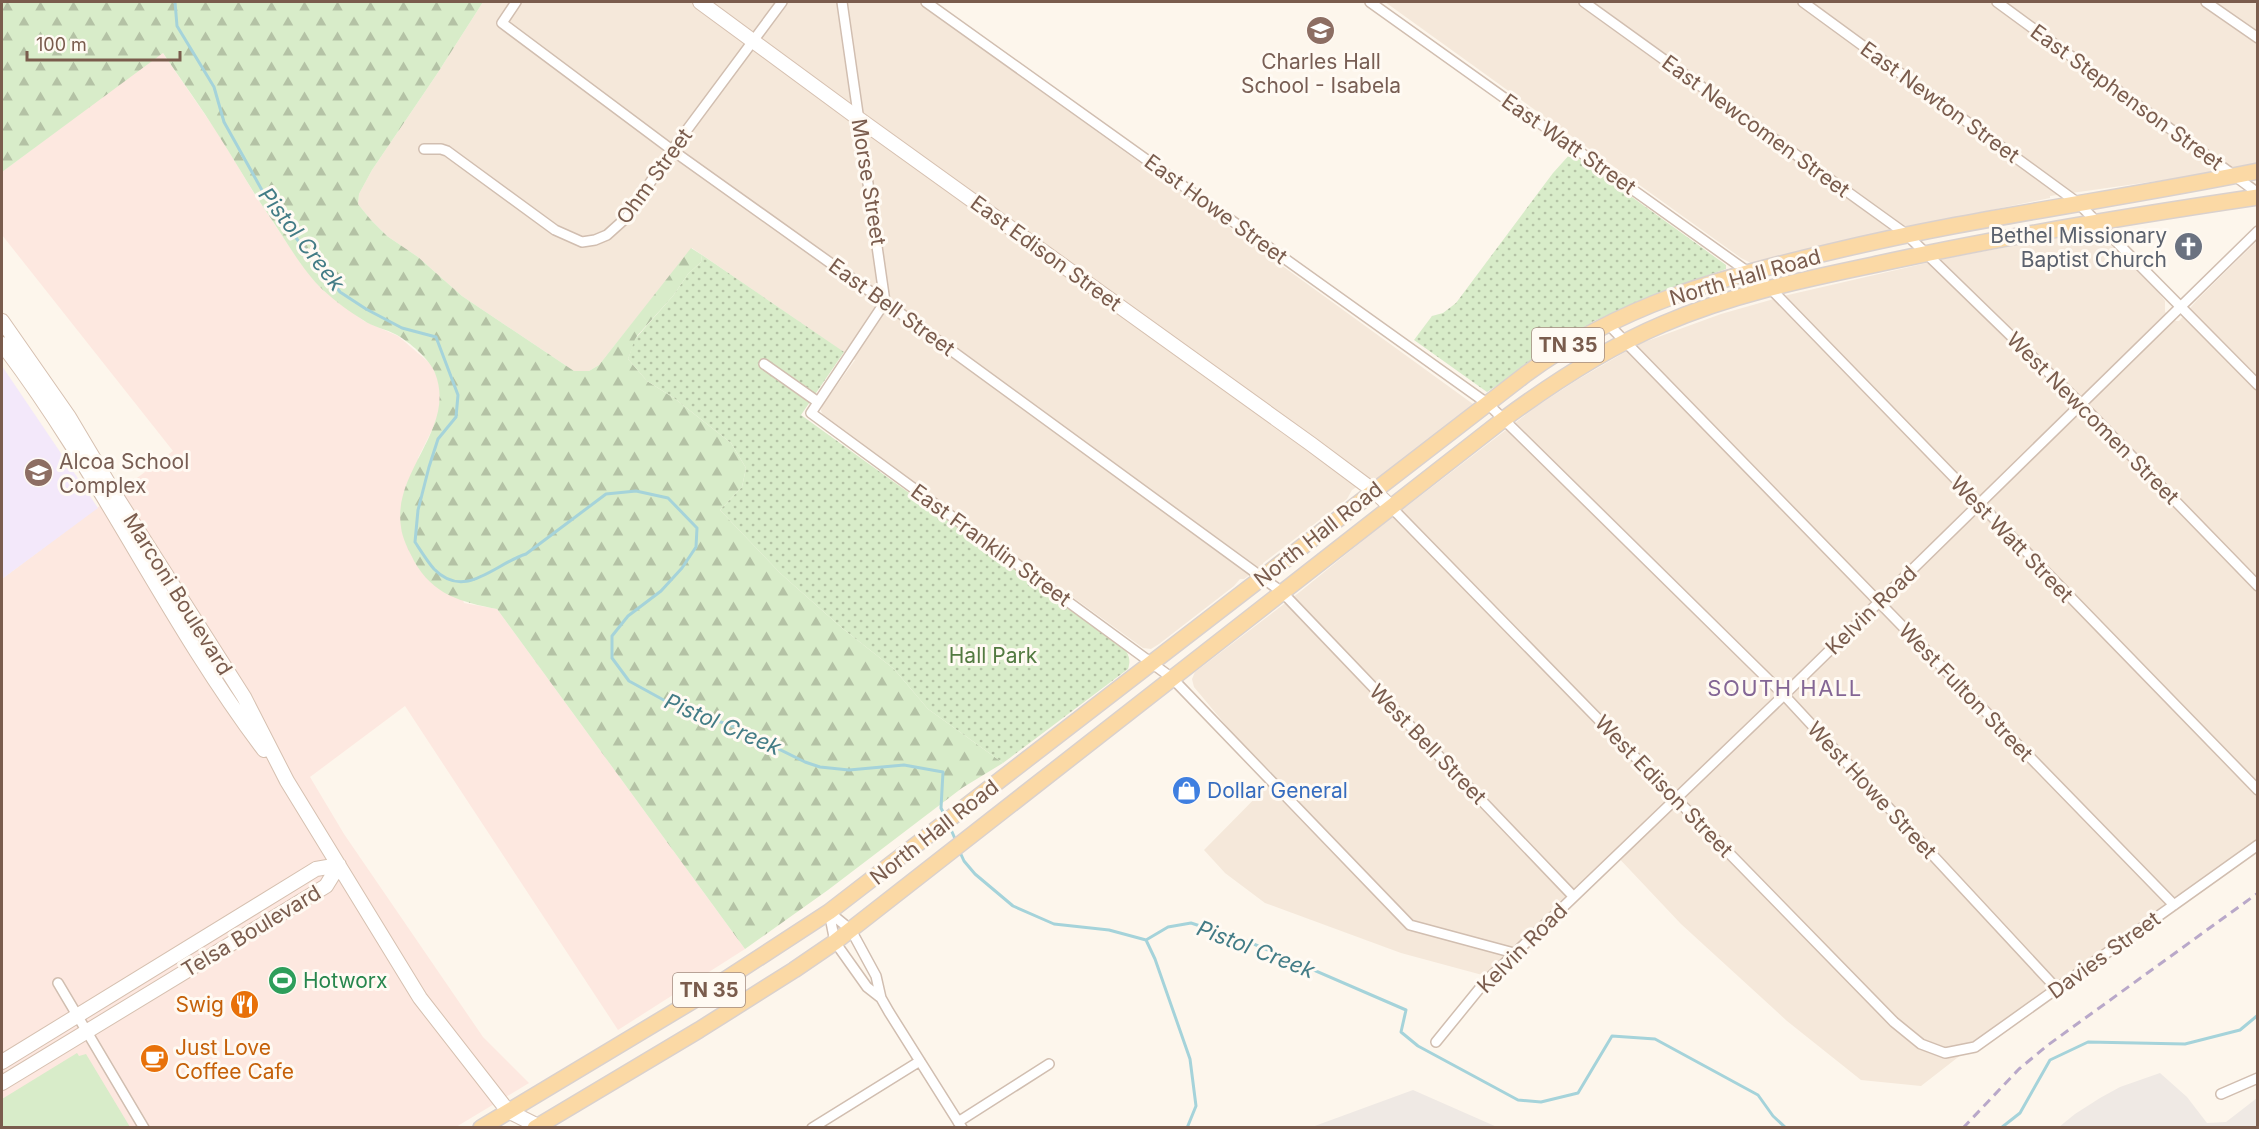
<svg xmlns="http://www.w3.org/2000/svg" width="2259" height="1129" viewBox="0 0 2259 1129" font-family="Inter,sans-serif">
  <style>
    .residential { fill: #f5e8da }
    .commercial { fill: #fde8e0 }
    .industrial { fill: #efe9e4 }
    .education { fill: #f3e8fa }
    .grass { fill: #d8ecc9 }
    .forest { fill: url(#forest-firs) }
    .park { fill: url(#park-dots) }
    .lines { fill: none; stroke-linecap: round; stroke-linejoin: round }
    .stream { stroke: #a5d3da; stroke-width: 3 }
    .street-casing { stroke: #d1beb0; stroke-width: 12 }
    .secondary-casing { stroke: #d6c0b0; stroke-width: 16 }
    .primary-casing { stroke: #dad1cd; stroke-width: 18 }
    .street { stroke: #fff; stroke-width: 9 }
    .secondary { stroke: #fff; stroke-width: 14 }
    .primary { stroke: #fbd9a5; stroke-width: 15 }
    .rail { stroke: #b9a8c9; stroke-width: 3; stroke-dasharray: 9 6; stroke-linecap: butt }
    .labels { text-anchor: middle; dominant-baseline: central; stroke-width: 6; stroke-linejoin: round; paint-order: stroke }
    .shield { fill: #fffaf3; stroke: #a28b7f; stroke-width: 1.5 }
    .shield-label { font-size: 20px; font-weight: bold; fill: #7a5c4d }
    .education-label { font-size: 21px; fill: #785e54; stroke: #fffaf3 }
    .street-label { font-size: 21px; fill: #7a5c4d; stroke: #fffaf3 }
    .worship-label { font-size: 21px; fill: #5b616d; stroke: #fffaf3; text-anchor: end }
    .park-label { font-size: 21px; fill: #537a41; stroke: #fffaf3 }
    .shop-label { font-size: 21px; fill: #366cbe; stroke: #fffaf3; text-anchor: start }
    .leisure-label { font-size: 21px; fill: #27864d; stroke: #fffaf3; text-anchor: start }
    .food-label { font-size: 21px; fill: #c56008; stroke: #fffaf3; text-anchor: end }
    .water-label { font-size: 22px; font-style: italic; fill: #437c86; stroke: #fffaf3 }
    .neighbourhood-label { font-size: 22px; letter-spacing: 1.5px; fill: #846695; stroke: #fffaf3 }
  </style>
  <defs>
    <pattern id="forest-firs" width="22" height="20" patternUnits="userSpaceOnUse" patternTransform="scale(1.5)"><rect width="22" height="20" fill="#d8ecc9"/><path d="M5 1l3.5 6h-7zM16 11l3.5 6h-7z" fill="#b4c2a5"/></pattern>
    <pattern id="park-dots" width="8" height="8" patternUnits="userSpaceOnUse" patternTransform="scale(1.5)"><rect width="8" height="8" fill="#d8ecc9"/><path d="M2 2h.1M6 6h.1" fill="none" stroke="#b4c2a5" stroke-width="1.8" stroke-linecap="round"/></pattern>
  </defs>
  <rect width="100%" height="100%" fill="#fdf6ec"/>
  <!-- residential -->
  <path class="residential" d="M483,2H918L1473,404L1385,474L1379,478H1370L1352,490L1347,499L1263,563V565L1244,579H1240L1234,586L1159,644L1151,649L1143,648L824,417L821,411L822,406L855,360L692,248L599,365L589,371H574L462,296L418,257L387,236L371,220L358,204L359,194L372,170L437,74Z
    M1385,2H2257V167L2050,196V198L1889,231L1751,263L1741,258Z
    M2094,229L2158,292L2165,301V312L2176,321H2179L2197,300L2257,241V841L1975,1044L1921,1086L1861,1080L1787,1021L1681,924L1614,853L1486,976L1401,953L1265,903L1225,873L1204,850L1276,777L1234,735L1194,687L1192,679L1195,672L1301,591L1404,507H1406L1537,406L1577,380L1639,344L1721,314L1788,295L1948,258L2092,231Z"/>
  <!-- commercial -->
  <path class="commercial" d="M162,52L219,135L255,195L301,264L323,290L364,321L398,336L432,365L441,387V406L434,426L418,458L464,603L497,609L745,949L618,1030L405,706L310,777L344,834L483,1037L529,1083L456,1127H2V579L173,451L2,235V172Z"/>
  <!-- industrial -->
  <path class="industrial" d="M2160,1073L2187,1097L2207,1123L2226,1122L2257,1098V1127H2059L2075,1114L2100,1098L2120,1087Z
    M1413,1090L1497,1127H1312Z"/>
  <!-- education -->
  <path class="education" d="M2,366L98,508L2,579Z"/>
  <!-- grass -->
  <path class="grass" d="M77,1053L79,1056L86,1054L130,1127H2V1099Z"/>
  <!-- forest -->
  <path class="forest" d="M2,2H483L437,74L372,170L359,194L358,204L371,220L387,236L418,257L462,296L574,371H589L599,365L691,248L702,255L701,262L688,274L673,296L637,336L628,359L647,381L674,398L731,443L746,468L742,487L720,510L780,573L842,628L894,669L928,709L1003,763L962,788L828,890L745,949L497,609C461,602 433,595 414,561C409,551 402,538 401,527C392,470 457,429 435,373C430,359 409,342 397,335C386,329 373,327 363,320C350,312 335,301 323,290C303,271 288,244 272,220C253,193 237,164 219,136C201,107 181,80 163,53L2,172Z"/>
  <!-- park -->
  <path class="park" d="M1571,153L1726,265V269L1666,290L1592,322L1589,326L1487,392L1414,340L1432,316L1443,313L1456,303L1553,173Z
    M702,255L844,352L801,415L1123,647C1129,655 1131,659 1128,669L1003,763L928,709L894,669L842,628L780,573L720,510L742,487L746,468L731,443L674,398L647,381L628,359L635,339L673,296L688,274L701,262Z"/>
  <g class="lines">
    <!-- stream -->
    <path class="stream" d="M175,2L177,26L214,87L224,122L263,192L302,246L324,270L340,292L366,309L402,328L436,337L458,395L456,417L438,439L429,467L418,510L415,542C421,551 427,561 434,569C465,601 494,564 526,554L606,494L636,491L668,498L697,528L696,547L682,568L661,591L628,616L612,636V658L629,681L680,709L730,725L805,762L820,767L849,770L904,765L943,772L941,808L945,816
      M949,825L956,841
      M959,850L964,861L975,874L1013,906L1054,924L1109,930L1146,940L1168,927L1191,923L1249,942L1406,1010L1401,1032L1418,1046L1518,1100L1541,1102L1578,1093L1612,1036L1655,1039L1758,1095L1773,1116L1786,1128
      M1146,940L1155,959L1190,1059L1196,1106L1187,1128
      M2001,1128L2020,1113L2050,1060L2088,1042L2185,1044L2240,1030L2258,1015"/>
    <defs>
      <path id="street" d="M516,2L502,23L672,150L885,302L1282,592L1573,896
        M842,2L885,302L811,413L1172,678L1410,925L1514,953
        M926,2L1488,404L1784,695L2057,989
        M1370,2L1769,287L2258,790
        M1584,2L1906,234L2080,403L2258,586
        M1803,2L2078,203L2258,385
        M1997,2L2258,193
        M2206,2L2258,38
        M424,149H441L447,151L555,230L582,242L595,240L607,235L627,217L672,150L782,2
        M1608,324L2174,905
        M764,364L818,402
        M1391,507L1894,1022L1921,1044L1945,1053L1975,1047L2258,845
        M829,912L851,930L876,976L881,998L889,1012L962,1128
        M829,912L835,942L867,987L881,998
        M58,983L144,1128
        M1436,1042L1484,983L1784,695L2258,231
        M2221,1094L2258,1078
        M958,1122L1049,1064
        M812,1128L920,1061"/>
      <path id="secondary" d="M700,2L859,119L1311,444L1374,491L1391,507
        M2,321L69,417L116,496L244,697L287,781L420,998L508,1111L538,1126
        M2,344C100,472 167,622 264,750
        M2,1062L316,869L339,865
        M2,1083L326,886L339,865"/>
      <path id="primary" d="M481,1128L694,1000L829,912L1526,374C1620,305 1718,278 1830,252C1971,218 2115,200 2258,171
        M535,1128L699,1030L794,970L835,942L1504,419C1554,382 1606,348 1663,324C1730,295 1801,280 1873,265C2000,237 2129,216 2258,197"/>
    </defs>
    <!-- street casing -->
    <use href="#street" class="street-casing"/>
    <!-- secondary casing -->
    <use href="#secondary" class="secondary-casing"/>
    <!-- primary casing -->
    <use href="#primary" class="primary-casing"/>
    <!-- street -->
    <use href="#street" class="street"/>
    <!-- secondary -->
    <use href="#secondary" class="secondary"/>
    <!-- primary -->
    <use href="#primary" class="primary"/>
    <!-- rail -->
    <path class="rail" d="M1963,1128L2019,1069L2048,1045L2258,893"/>
  </g>
  <!-- icons -->
  <defs>
    <symbol id="school-disc" viewBox="-11 -11 22 22"><circle r="9.5" fill="#8d6e63" stroke="#fffaf3"/><path d="M0-5L7-2L0 1L-7-2ZM-4 1L0 2.5L4 1V4Q0 6-4 4Z" fill="#fff"/></symbol>
    <symbol id="church-disc" viewBox="-11 -11 22 22"><circle r="9.5" fill="#6b7280" stroke="#fffaf3"/><path d="M-1.2-6h2.4v3.5h3.3v2.4h-3.3V6h-2.4V-.1h-3.3v-2.4h3.3Z" fill="#fff"/></symbol>
    <symbol id="shop-disc" viewBox="-11 -11 22 22"><circle r="9.5" fill="#3f7fe0" stroke="#fffaf3"/><path d="M-5-2.5h2.3a2.7 3.5 0 0 1 5.4 0H5L5.5 6h-11ZM-1.5-2.5h3a1.5 2.3 0 0 0-3 0Z" fill="#fff"/></symbol>
    <symbol id="stadium-disc" viewBox="-11 -11 22 22"><circle r="9.5" fill="#2e9e5b" stroke="#fffaf3"/><path d="M0-5a6.5 5 0 1 0 0 10a6.5 5 0 1 0 0-10ZM-3.5-1.8h7v3.6h-7Z" fill="#fff"/></symbol>
    <symbol id="restaurant-disc" viewBox="-11 -11 22 22"><circle r="9.5" fill="#e8710a" stroke="#fffaf3"/><path d="M-5-6h1v4h1v-4h1v4h1v-4h1v5L-1.5 .5V6h-2V.5L-5-1ZM5-6V6H3V1.5H1.5Q1.5-4 5-6Z" fill="#fff"/></symbol>
    <symbol id="cafe-disc" viewBox="-11 -11 22 22"><circle r="9.5" fill="#e8710a" stroke="#fffaf3"/><path d="M-5.5-4.5H6V0H3Q3 3.5 0 3.5H-2.5Q-5.5 3.5-5.5 0ZM3-3.2v2h1.7v-2ZM-6 4.5H4V6H-6Z" fill="#fff"/></symbol>
  </defs>
  <g fill-rule="evenodd">
    <use href="#school-disc" x="1304" y="14" width="33" height="33"/>
    <use href="#church-disc" x="2172" y="230" width="33" height="33"/>
    <use href="#school-disc" x="22" y="456" width="33" height="33"/>
    <use href="#shop-disc" x="1170" y="774" width="33" height="33"/>
    <use href="#stadium-disc" x="266" y="964" width="33" height="33"/>
    <use href="#restaurant-disc" x="228" y="988" width="33" height="33"/>
    <use href="#cafe-disc" x="138" y="1042" width="33" height="33"/>
  </g>
  <g class="labels">
    <!-- shield labels -->
    <g class="shield">
      <rect x="1532" y="328" width="72" height="34" rx="4.5"/>
      <rect x="673" y="973" width="72" height="34" rx="4.5"/>
    </g>
    <g class="shield-label">
      <text x="1568" y="345">TN 35</text>
      <text x="709" y="990">TN 35</text>
    </g>
    <!-- education labels -->
    <g class="education-label">
      <text x="1321" y="61">Charles Hall<tspan x="1321" dy="24">School - Isabela</tspan></text>
      <text x="59" y="461" text-anchor="start">Alcoa School<tspan x="59" dy="24">Complex</tspan></text>
    </g>
    <!-- street labels -->
    <g class="street-label">
      <text transform="translate(2127 97) rotate(36)">East Stephenson Street</text>
      <text transform="translate(1940 102) rotate(36)">East Newton Street</text>
      <text transform="translate(1756 126) rotate(36)">East Newcomen Street</text>
      <text transform="translate(1569 144) rotate(35)">East Watt Street</text>
      <text transform="translate(654 176) rotate(-54)">Ohm Street</text>
      <text transform="translate(869 182) rotate(81)">Morse Street</text>
      <text transform="translate(1216 209) rotate(36)">East Howe Street</text>
      <text transform="translate(1046 253) rotate(36)">East Edison Street</text>
      <text transform="translate(1745 277) rotate(-16)">North Hall Road</text>
      <text transform="translate(892 307) rotate(36)">East Bell Street</text>
      <text transform="translate(2093 418) rotate(45)">West Newcomen Street</text>
      <text transform="translate(1318 534) rotate(-38)">North Hall Road</text>
      <text transform="translate(2012 539) rotate(46)">West Watt Street</text>
      <text transform="translate(991 545) rotate(36)">East Franklin Street</text>
      <text transform="translate(178 594) rotate(58)">Marconi Boulevard</text>
      <text transform="translate(1871 610) rotate(-44)">Kelvin Road</text>
      <text transform="translate(1966 692) rotate(46)">West Fulton Street</text>
      <text transform="translate(1428 744) rotate(46)">West Bell Street</text>
      <text transform="translate(1664 786) rotate(46)">West Edison Street</text>
      <text transform="translate(1872 790) rotate(47)">West Howe Street</text>
      <text transform="translate(934 832) rotate(-38)">North Hall Road</text>
      <text transform="translate(251 931) rotate(-31)">Telsa Boulevard</text>
      <text transform="translate(1522 948) rotate(-45)">Kelvin Road</text>
      <text transform="translate(2104 955) rotate(-36)">Davies Street</text>
    </g>
    <!-- worship labels -->
    <g class="worship-label">
      <text x="2167" y="235">Bethel Missionary<tspan x="2167" dy="24">Baptist Church</tspan></text>
    </g>
    <!-- park labels -->
    <g class="park-label">
      <text x="993" y="655">Hall Park</text>
    </g>
    <!-- shop labels -->
    <g class="shop-label">
      <text x="1207" y="790">Dollar General</text>
    </g>
    <!-- leisure labels -->
    <g class="leisure-label">
      <text x="303" y="980">Hotworx</text>
    </g>
    <!-- food labels -->
    <g class="food-label">
      <text x="224" y="1004">Swig</text>
      <text x="175" y="1047" text-anchor="start">Just Love<tspan x="175" dy="24">Coffee Cafe</tspan></text>
    </g>
    <!-- water labels -->
    <g class="water-label">
      <text transform="translate(302 239) rotate(52)">Pistol Creek</text>
      <text transform="translate(723 724) rotate(23)">Pistol Creek</text>
      <text transform="translate(1256 949) rotate(21)">Pistol Creek</text>
    </g>
    <!-- neighbourhood labels -->
    <g class="neighbourhood-label">
      <text x="1785" y="688">SOUTH HALL</text>
    </g>
  </g>
  <!-- border -->
  <rect width="2259" height="1129" fill="none" stroke="#7a5c4d" stroke-width="6"/>
  <!-- scale -->
  <path d="M27 51v9h153v-9" fill="none" stroke="#7a5c4d" stroke-width="3"/>
  <text x="36" y="51" font-size="18" fill="#7a5c4d" stroke="#fffaf3" stroke-width="4.5" paint-order="stroke">100 m</text>
</svg>
